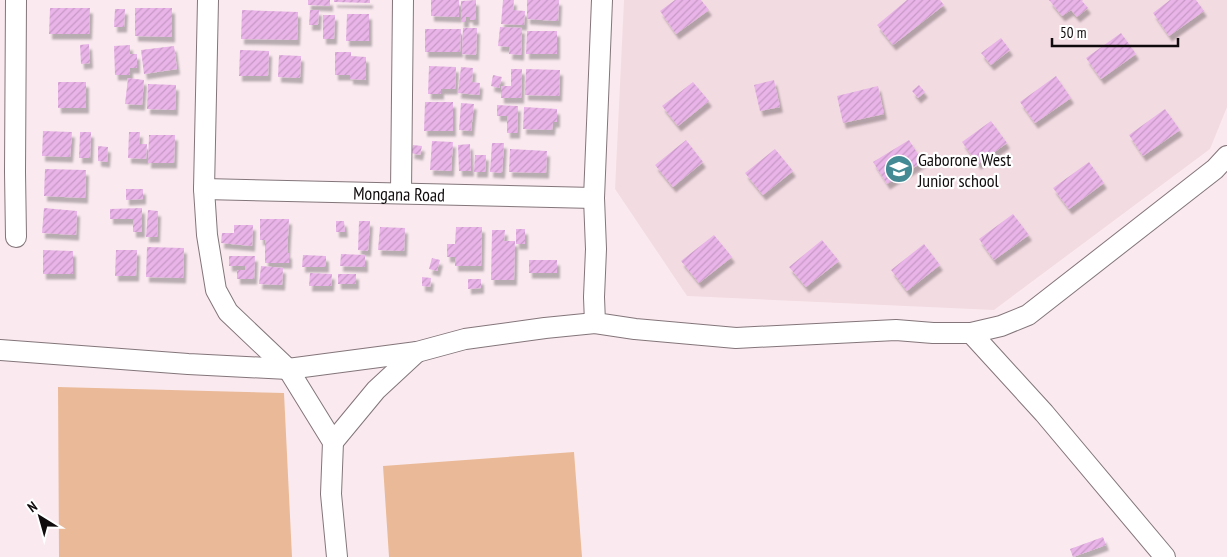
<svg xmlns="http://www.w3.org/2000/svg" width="1227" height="557" viewBox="0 0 1227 557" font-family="'PT Sans Narrow',sans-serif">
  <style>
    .built { fill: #f3dbe2 }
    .park { fill: #eaba98 }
    .building { fill: url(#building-hatch); filter: url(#shadow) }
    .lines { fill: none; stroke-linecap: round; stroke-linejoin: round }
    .street-casing { stroke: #837579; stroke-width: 22 }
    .street { stroke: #fff; stroke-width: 20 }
    .labels { text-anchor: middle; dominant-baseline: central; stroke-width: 4.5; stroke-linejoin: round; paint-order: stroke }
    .poi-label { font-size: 18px; fill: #0f0a0c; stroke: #fff; text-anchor: start }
    .street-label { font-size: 18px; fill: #0f0a0c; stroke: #fff }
  </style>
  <defs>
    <pattern id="building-hatch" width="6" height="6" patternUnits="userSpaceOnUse" patternTransform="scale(1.25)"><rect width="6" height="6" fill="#e9b4e8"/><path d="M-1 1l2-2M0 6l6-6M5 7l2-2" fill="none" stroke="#c799c6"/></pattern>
    <filter id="shadow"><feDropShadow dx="3" dy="5.5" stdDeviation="1" flood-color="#0004"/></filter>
  </defs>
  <rect width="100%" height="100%" fill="#faeaef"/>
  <!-- built -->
  <path class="built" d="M624,0H1227V107L1210,149L994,310L687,296L615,189Z"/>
  <!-- park -->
  <path class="park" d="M58,387L284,393L292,557H59Z
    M574,452L582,557H389L383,466Z"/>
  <!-- building -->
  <path class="building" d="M308,0H330V6L308,5Z
    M334,0H370V3L334,2Z
    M431,0H459V17L431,16Z
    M476,0V20H470V17H466V22H461V1Z
    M503,0H514L513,10L525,11L524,25L501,24Z
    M527,0H559L558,21L527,19Z
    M675,0H701L709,10L676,34L660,11Z
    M907,0H940L944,5L893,45L877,25Z
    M1049,0H1083L1082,1L1088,8L1077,17L1071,10L1062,16Z
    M1170,0H1196L1204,11L1169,36L1153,13Z
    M50,8H90L89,34H49Z
    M135,8H172V37L135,36Z
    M115,9H125L124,27H114Z
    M242,10L298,12L297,40L241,39Z
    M310,10H319L318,25H309Z
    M347,14H369V41H346Z
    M323,15H335L334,39H323Z
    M500,27L522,28L521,55L509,54L510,47L498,46Z
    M463,28H477L476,55L462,54Z
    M425,29H461L460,52H425Z
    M527,31H557V54H526Z
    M1121,33L1136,54L1101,79L1086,58Z
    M1001,38L1010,50L991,65L981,53Z
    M89,44L90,63L81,64L80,45Z
    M130,45V54H137V68H130V75H115L114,46Z
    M174,46L177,69L144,74L141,50Z
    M240,50L269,51L268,76H239Z
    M335,52H351V56L366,57V80L350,79V75H335Z
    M279,55L301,56L300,78L278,77Z
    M429,66L456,67L455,89H441V94H428Z
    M461,67L473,68L472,82L480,83L479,95L458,93Z
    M511,69H522L521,98H501V86H511Z
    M526,69L560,70L559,96L525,95Z
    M493,75L502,77L499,88L491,86Z
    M1056,76L1071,98L1035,123L1020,102Z
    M128,78L144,80L142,105L125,104Z
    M774,80L780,107L760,111L754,85Z
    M58,82H86V108H58Z
    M693,82L709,101L678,126L662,106Z
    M148,84L176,85L175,110L147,109Z
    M919,85L925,92L918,98L912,91Z
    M878,86L884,114L843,123L837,96Z
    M425,102H453V131H424Z
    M461,103L474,104L471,131L459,130Z
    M497,105L518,106L517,133H507V116H497Z
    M524,107L557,109V122H553L552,130L523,129Z
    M1165,109L1180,130L1143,156L1129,135Z
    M991,121L1007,143L978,164L962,142Z
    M43,131L72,132L70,157L42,156Z
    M80,132H91L90,158H79Z
    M129,132H140L139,144H147L146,159L128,158Z
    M149,135H175L174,163H148Z
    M686,140L703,162L673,187L655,165Z
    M909,140L923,162L887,184L873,162Z
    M432,141L453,142L451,171L430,170Z
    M492,143H504L502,173L490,172Z
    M470,144L471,171H459L458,145Z
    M413,145L422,146L420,155L411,153Z
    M98,146L108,147L107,162L98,161Z
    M510,149L547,151L546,173L509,172Z
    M775,149L793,171L763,195L745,173Z
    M475,155H486L485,172H474Z
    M1089,162L1104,183L1069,209L1053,188Z
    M45,169L86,170L85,198L44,196Z
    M126,189H143V199L126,200Z
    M44,208L77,211L76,235L42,233Z
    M142,208V232H133V219H110V209Z
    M148,210L158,211L157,237H146Z
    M1013,214L1029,235L994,260L979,239Z
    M260,219H289L287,253H289V263H265V240H260Z
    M336,221H344L345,232H336Z
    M359,221H370L368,251L358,250Z
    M234,225H253L252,246L221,243L222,233H234Z
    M380,227L405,228L404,251L378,250Z
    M456,227H482L481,266H455V257H447V244H455Z
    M516,229H525V244H516Z
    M492,230H505L504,241H515L514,280H491Z
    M714,235L732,257L699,283L681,261Z
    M822,240L839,261L806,287L789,267Z
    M924,244L940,265L907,291L891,270Z
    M147,247L184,248L183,278L146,277Z
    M43,250L73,251V274H43Z
    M116,250H137L136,276H115Z
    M341,254L365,255V267L340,266Z
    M303,255L326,256V267H302Z
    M229,256H255L254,279H237V270H245V266H229Z
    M432,258L440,260L437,271L429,269Z
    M529,260H557V273H529Z
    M261,266L283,268L282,285L259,284Z
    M310,273L332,274L331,286H309Z
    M338,274H356V284H338Z
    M422,277L431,278L430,287L422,286Z
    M468,279H481V288L468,289Z
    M1103,537L1106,545L1073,557L1070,549Z"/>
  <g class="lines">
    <defs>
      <g id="street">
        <path d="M16,0L15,172L16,237"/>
        <path d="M208,0L204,189L207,235L216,290L228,312L288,369L333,442L331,494L337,557"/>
        <path d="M602,0L594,198L596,249L594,297L595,323L635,329L736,338L896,330L933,333H971L1001,326L1028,315L1215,169L1227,156"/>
        <path id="s1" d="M204,189L594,198"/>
        <path d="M401,192L403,0"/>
        <path d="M971,333L1044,413L1165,557"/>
        <path d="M0,350L188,364L288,369L417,352L465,339L545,328L595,323"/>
        <path d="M333,442L376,390L417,352"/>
      </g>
    </defs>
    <!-- street casing -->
    <use href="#street" class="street-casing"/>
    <!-- street -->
    <use href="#street" class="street"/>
  </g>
  <!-- icons -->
  <defs>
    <symbol id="school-disc" viewBox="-11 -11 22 22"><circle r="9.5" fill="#448a95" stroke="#fff"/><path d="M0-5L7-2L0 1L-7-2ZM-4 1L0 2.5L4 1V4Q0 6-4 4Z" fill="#fff"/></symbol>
  </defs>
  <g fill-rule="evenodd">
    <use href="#school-disc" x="883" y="153" width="32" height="32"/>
  </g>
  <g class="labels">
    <!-- poi labels -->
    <g class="poi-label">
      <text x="918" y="159">Gaborone West<tspan x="918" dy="21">Junior school</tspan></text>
    </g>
    <!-- street labels -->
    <g class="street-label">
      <text stroke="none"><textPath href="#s1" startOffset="195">Mongana Road</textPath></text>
    </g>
  </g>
  <!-- north arrow -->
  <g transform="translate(40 517) rotate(323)" stroke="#ffffff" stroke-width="4" paint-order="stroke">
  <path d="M0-4L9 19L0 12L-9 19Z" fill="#0f0a0c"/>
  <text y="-8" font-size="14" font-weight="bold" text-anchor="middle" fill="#0f0a0c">N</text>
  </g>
  <!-- scale -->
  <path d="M1052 38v8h126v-8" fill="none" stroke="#0f0a0c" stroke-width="2.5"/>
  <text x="1060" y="38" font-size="15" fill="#0f0a0c" stroke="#ffffff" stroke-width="4" paint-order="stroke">50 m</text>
</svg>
